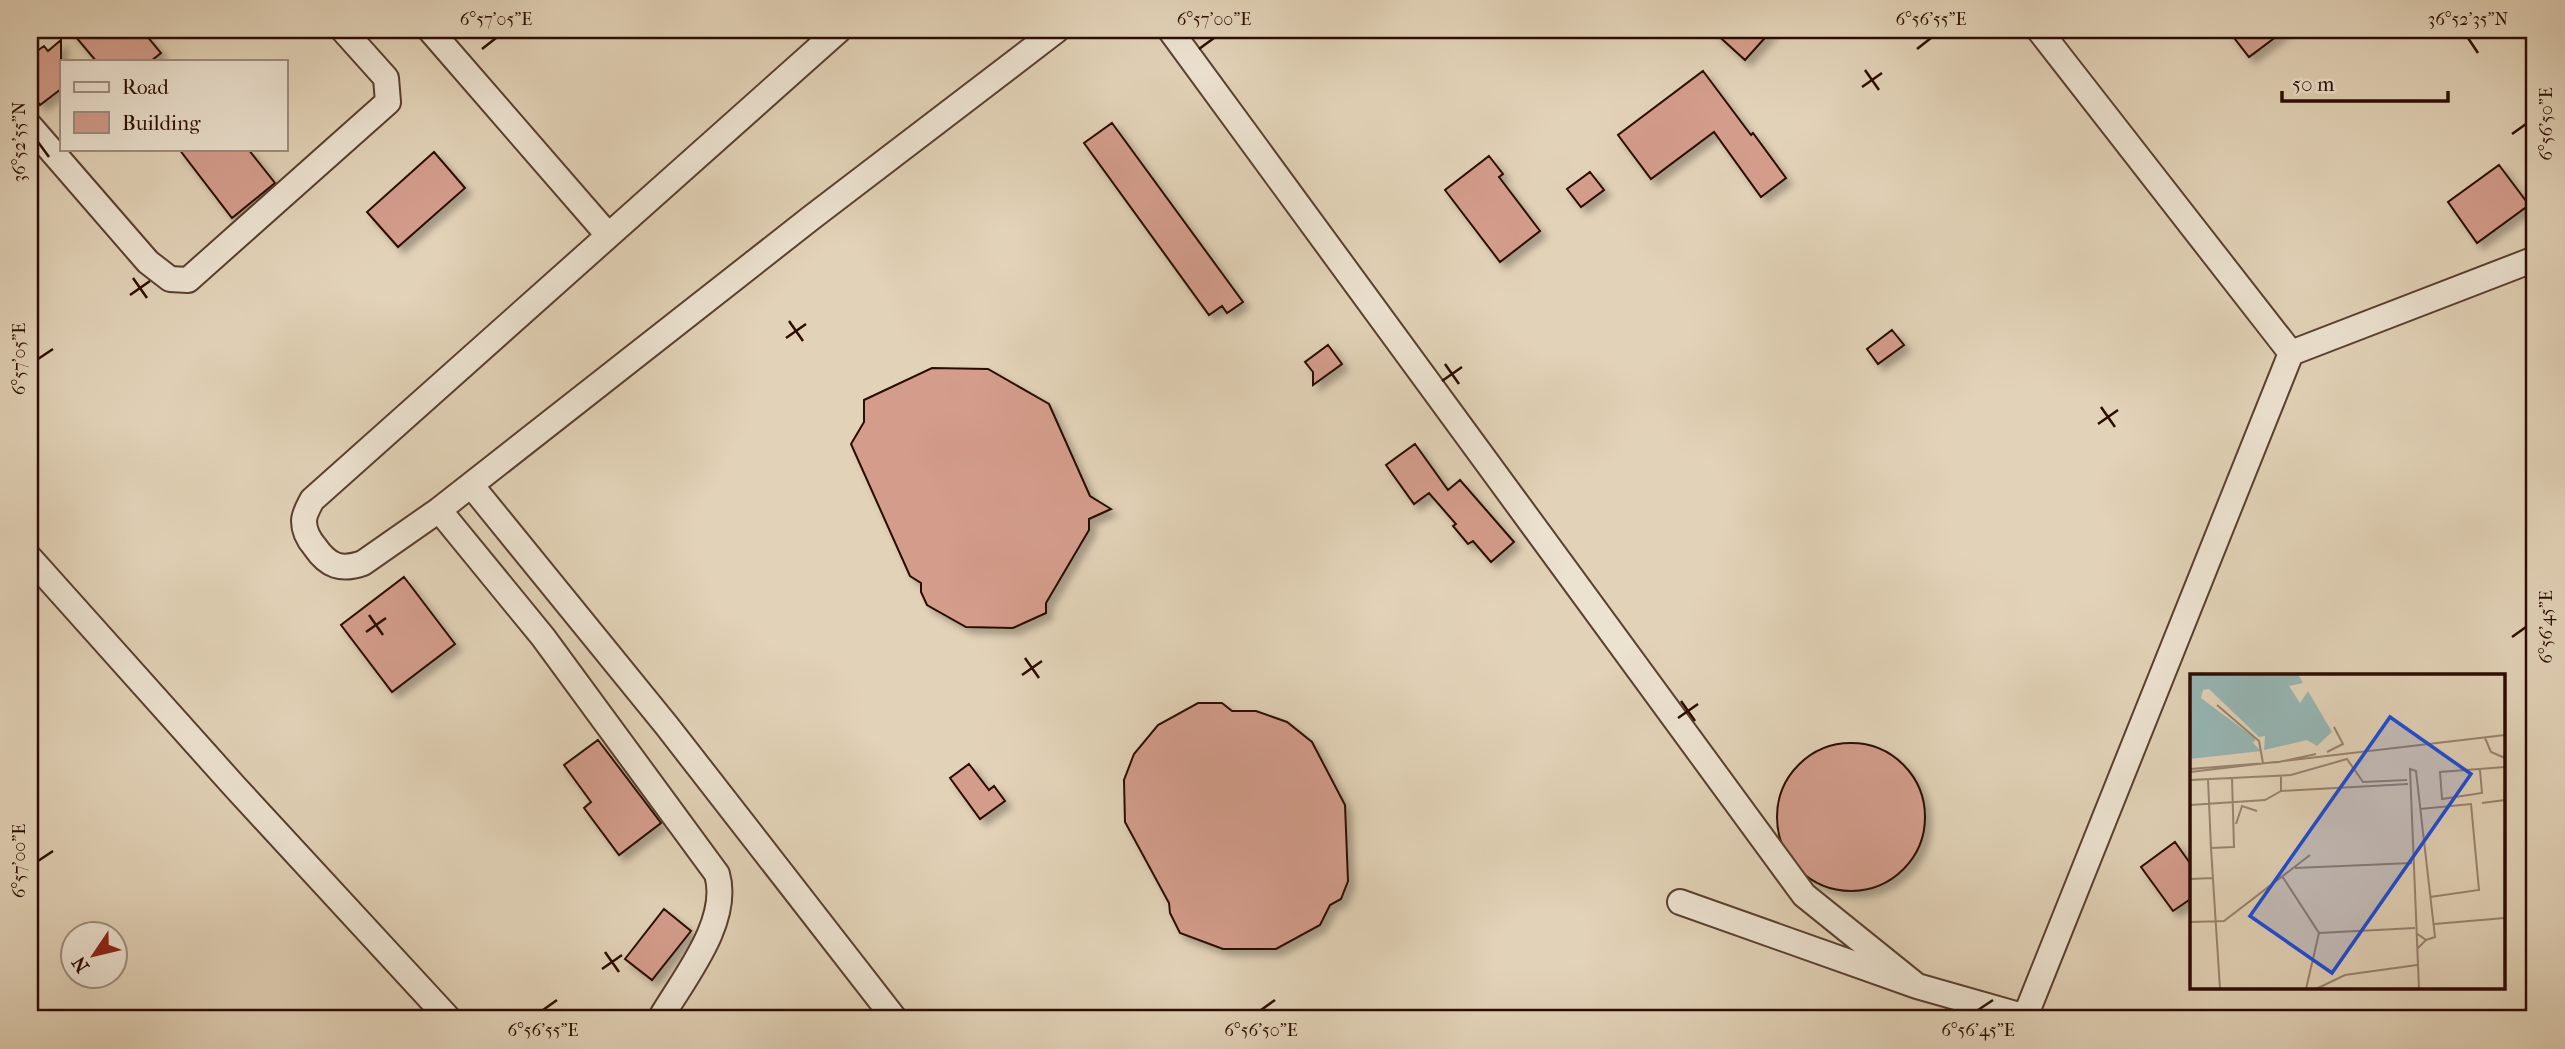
<svg xmlns="http://www.w3.org/2000/svg" width="2565" height="1049" viewBox="0 0 2565 1049" font-family="'IM FELL French Canon',serif">
  <style>
    .building { fill: #d39c8b; stroke: #2c0d02; stroke-width: 2; filter: url(#shadow) }
    .lines { fill: none; stroke-linecap: round; stroke-linejoin: round }
    .minor-casing { stroke: #5a3e2f; stroke-width: 28 }
    .minor { stroke: #ece2d0; stroke-width: 24 }
    .ticks { fill: none; stroke: #2c0d02; stroke-width: 2.5 }
    .inset-road { fill: none; stroke: #99836f; stroke-width: 2 }
    .view { fill: #1d4ed8; fill-opacity: 0.15; stroke: #1d4ed8; stroke-width: 3.5 }
    .inset-edge { fill: none; stroke: #2c0d02; stroke-width: 3.5 }
    .neatline { fill: none; stroke: #2c0d02; stroke-width: 2.5 }
    .ticks-label { font-size: 18px; text-anchor: middle; fill: #2c0d02 }
  </style>
  <defs>
    <filter id="shadow"><feDropShadow dx="6" dy="6" stdDeviation="3.5" flood-color="#0004"/></filter>
  </defs>
  <rect width="100%" height="100%" fill="#e2d2b7"/>
  <filter id="stains"><feTurbulence type="fractalNoise" baseFrequency=".00286" numOctaves="4"/><feColorMatrix values="0 0 0 0 .2 0 0 0 0 .09 0 0 0 0 .02 0 0 0 .5 -.17"/></filter>
  <radialGradient id="worn" r=".72"><stop offset=".6" stop-color="#630" stop-opacity="0"/><stop offset="1" stop-color="#630" stop-opacity=".3"/></radialGradient>
  <!-- building -->
  <path class="building" d="M70,30H142L161,53L151,61H96Z
    M1712,30H1772L1745,60Z
    M2228,30H2285L2249,57Z
    M61,40V89L40,105L30,91V56L44,46L48,51Z
    M1703,71L1751,135L1753,133L1786,178L1761,197L1714,132L1651,179L1618,135Z
    M1112,123L1243,302L1227,313L1222,306L1209,315L1084,143Z
    M179,149H248L275,183L232,218Z
    M434,152L465,188L398,247L367,212Z
    M1489,156L1503,174L1499,177L1540,231L1500,262L1445,190Z
    M2499,165L2529,205L2477,243L2448,202Z
    M1590,172L1604,190L1581,207L1567,189Z
    M1892,330L1904,345L1878,364L1867,349Z
    M1328,345L1342,364L1313,385V372L1305,362Z
    M932,368L988,369L1049,404L1090,496L1111,509L1089,519V530L1046,603V613L1013,628L966,627L927,605L921,592V583L910,576L851,444L864,422V400Z
    M1415,444L1448,490L1460,480L1514,542L1491,562L1473,541L1468,544L1453,526L1456,524L1429,493L1414,504L1386,465Z
    M404,577L455,644L392,692L341,625Z
    M1198,703H1222L1232,711H1256L1287,722L1312,742L1345,805L1348,881L1341,899L1330,905L1320,925L1276,949H1223L1180,933L1170,913L1169,903L1125,822L1124,780L1134,754L1158,725Z
    M598,740L661,823L619,855L584,808L591,802L564,765Z
    M1777 817a74 74 0 1 1 148 0a74 74 0 1 1-148 0Z
    M969,764L989,790L994,786L1005,801L980,819L950,778Z
    M2175,842L2192,866V898L2173,911L2141,867Z
    M664,909L691,931L652,980L625,959Z"/>
  <g class="lines">
    <defs>
      <path id="minor" d="M430,30L608,235
        M839,30L312,500C309,506 304,514 304,521C304,530 309,540 315,547C328,566 341,571 363,563L439,510L811,218L1057,30
        M1170,30L1804,895L1917,986
        M2039,30L2291,353
        M30,126L148,262L170,279L188,280L388,102L386,78L343,30
        M471,485L667,726L895,1019
        M439,510L543,637L717,874C731,922 683,979 660,1019
        M30,558L235,787L449,1019
        M1680,902L1917,986L2033,1019
        M2025,1017L2291,353L2535,259"/>
    </defs>
    <!-- minor casing -->
    <use href="#minor" class="minor-casing"/>
    <!-- minor -->
    <use href="#minor" class="minor"/>
  </g>
  <!-- ticks -->
  <path class="ticks" d="M2468,38L2478,53M482,49L496,38M1199,49L1214,38M1917,49L1931,38M1865,70L1879,90M1862,87L1882,73M2512,134L2526,124M38,142L49,157M133,278L147,298M130,295L150,281M789,321L803,341M786,338L806,324M38,359L53,349M1445,364L1459,384M1442,381L1462,367M2101,407L2115,427M2098,424L2118,410M369,615L383,635M366,632L386,618M2512,637L2526,627M1025,658L1039,678M1022,675L1042,661M1681,701L1695,721M1678,718L1698,704M38,861L53,851M605,952L619,972M602,969L622,955M543,1010L557,1000M1261,1010L1275,1000M1978,1010L1993,1000"/>
  <!-- overview -->
  <g transform="translate(2190 674)">
    <rect width="315" height="315" fill="#e2d2b7"/>
    <path d="M0,0H108L113,9L99,12L110,29L118,17L142,58L127,72L117,66L74,76L75,62L69,63L19,15L13,16L11,24L66,65L63,69L71,77L0,85Z" fill="#96b6b4"/>
    <path class="inset-road" d="M27,31L69,67L73,89M295,64L301,78L315,84M137,78L153,70L144,53M0,95L89,88L126,80M290,96L292,119L252,125L250,98L315,93M0,98L315,61M18,105L21,174L44,173L42,104M0,106L101,101L157,85L173,108L217,106M91,117L218,110M292,129L315,126M0,131L75,126L91,117V101M230,135L281,130L289,216L240,223M46,150L52,132L67,137M21,174L30,315M105,194L222,189M92,202L129,259L116,315M0,205L22,204M0,248L34,247L120,181M244,250L315,244M129,259L225,254M226,259L236,266L227,275M126,315L155,301L227,291M229,315L220,95L226,97L245,263L236,266"/>
    <path class="view" d="M200,43L281,100L142,299L60,242Z"/>
    <rect width="315" height="315" class="inset-edge"/>
  </g>
  <!-- margin -->
  <rect width="2565" height="1049" fill="none" stroke="#e2d2b7" stroke-width="77"/>
  <!-- legend -->
  <rect x="60" y="60" width="228" height="91" fill="#ece2d0" stroke="#9f8d7e" stroke-width="2"/>
  <rect x="74" y="82" width="35" height="10" fill="#ece2d0" stroke="#9f8d7e" stroke-width="2"/>
  <text x="122" y="94" font-size="21" fill="#2c0d02">Road</text>
  <rect x="74" y="112" width="35" height="21" fill="#d39c8b" stroke="#9f8d7e" stroke-width="2"/>
  <text x="122" y="130" font-size="21" fill="#2c0d02">Building</text>
  <!-- north arrow -->
  <g transform="translate(94 955) rotate(235)"><circle r="33" fill="#ece2d0" stroke="#9f8d7e" stroke-width="2"/>
  <path d="M0-5L12 26L0 18L-12 26Z" fill="#8f2418"/>
  <text y="-10" font-size="19" font-weight="bold" text-anchor="middle" fill="#2c0d02">N</text>
  </g>
  <!-- scale -->
  <path d="M2282 91v10h166v-10" fill="none" stroke="#2c0d02" stroke-width="3.5"/>
  <text x="2292" y="91" font-size="21" fill="#2c0d02" stroke="#ece2d0" stroke-width="5" paint-order="stroke">50 m</text>
  <rect x="38" y="38" width="2488" height="972" class="neatline"/>
  <g class="ticks-label">
    <text x="496" y="25">6°57'05"E</text>
    <text x="1214" y="25">6°57'00"E</text>
    <text x="1931" y="25">6°56'55"E</text>
    <text x="2468" y="25">36°52'35"N</text>
    <text transform="translate(2546 124) rotate(-90)" y="6">6°56'50"E</text>
    <text transform="translate(19 142) rotate(-90)" y="6">36°52'55"N</text>
    <text transform="translate(19 359) rotate(-90)" y="6">6°57'05"E</text>
    <text transform="translate(2546 627) rotate(-90)" y="6">6°56'45"E</text>
    <text transform="translate(19 861) rotate(-90)" y="6">6°57'00"E</text>
    <text x="543" y="1036">6°56'55"E</text>
    <text x="1261" y="1036">6°56'50"E</text>
    <text x="1978" y="1036">6°56'45"E</text>
  </g>
  <rect width="100%" height="100%" filter="url(#stains)"/>
  <rect width="100%" height="100%" fill="url(#worn)"/>
</svg>
